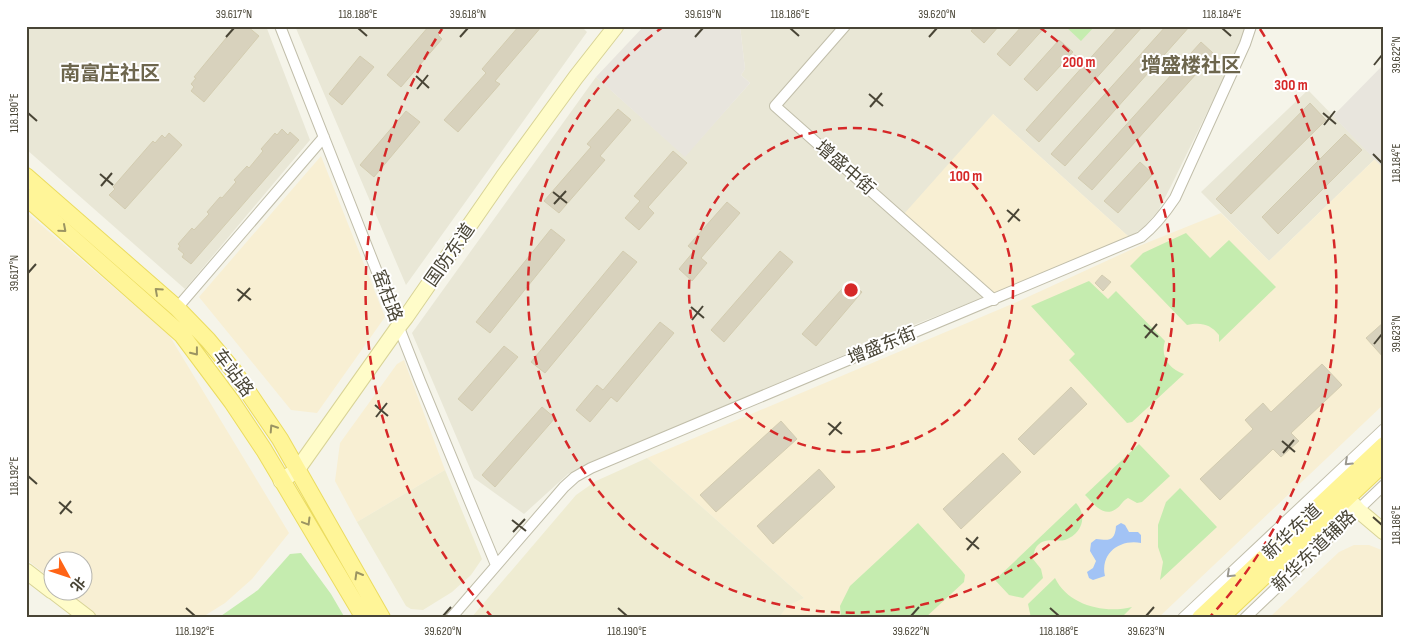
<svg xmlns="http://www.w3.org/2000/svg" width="1410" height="644" viewBox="0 0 1410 644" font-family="'Sofia Sans Condensed','Noto Sans SC',sans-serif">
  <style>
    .residential { fill: #e9e7d6 }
    .commercial { fill: #f8efd3 }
    .industrial { fill: #e8e5dd }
    .education { fill: #efecd2 }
    .green { fill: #c5ecaf }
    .water { fill: #a2c3f5 }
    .building { fill: #d8d2bd; stroke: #d3ccb0 }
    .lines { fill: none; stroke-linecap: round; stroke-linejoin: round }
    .street-casing { stroke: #c1beaa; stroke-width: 12 }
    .secondary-casing { stroke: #d8d396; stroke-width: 17 }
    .primary-casing { stroke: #ebdc60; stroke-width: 18 }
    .street { stroke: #fff; stroke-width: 10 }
    .secondary { stroke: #fffcc9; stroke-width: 15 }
    .primary { stroke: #fff598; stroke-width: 16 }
    .oneway { stroke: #9b9462 }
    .oneway2 { stroke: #9b9990 }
    .ticks { fill: none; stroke: #494536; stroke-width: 2 }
    .ring { fill: none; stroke: #d62828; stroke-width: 2.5; stroke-dasharray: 9 6 }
    .labels { text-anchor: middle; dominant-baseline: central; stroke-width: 4; stroke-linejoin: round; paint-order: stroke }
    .street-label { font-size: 18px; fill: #494536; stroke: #fff }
    .quarter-label { font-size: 20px; font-weight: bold; fill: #6d664d; stroke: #fff }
    .centre { fill: #d62828; stroke: #fff; stroke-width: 2.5 }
    .ring-label { font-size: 15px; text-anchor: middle; font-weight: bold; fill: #d62828; stroke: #fff; stroke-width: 4; stroke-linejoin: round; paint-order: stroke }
    .neatline { fill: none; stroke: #494536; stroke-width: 2 }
    .ticks-label { font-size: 12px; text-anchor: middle; fill: #494536 }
  </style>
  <rect width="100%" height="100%" fill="#f5f4e9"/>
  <!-- residential -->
  <path class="residential" d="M32,26H266L310,140L185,289L26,149V31Z
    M295,26H581L587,32L406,285Z
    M740,26H1246L1241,43L1171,186L1158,211L1143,228L1129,237L993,114V294L916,324L568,474L524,514L474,478L412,333L596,77L685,156L750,83L741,75L745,69Z
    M1308,90L1375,159L1269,261L1201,192Z"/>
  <!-- commercial -->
  <path class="commercial" d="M993,114L1129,237L993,294L903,215Z
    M321,156L385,317L317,413L291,410L199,297Z
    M1375,159L1384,167V404L1158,618H779L787,605L804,598L647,458L1019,301L1139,246L1221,213L1269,261Z
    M26,212L169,335L289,533L252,579L225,603L201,618H97L66,592H82V562H52V580L26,559Z
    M404,360L445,470L357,522L335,481L340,443L397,364Z
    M1354,545H1369L1384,551V618H1269L1339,552Z"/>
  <!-- industrial -->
  <path class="industrial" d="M644,26H740L745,69L741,75L750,83L685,157L596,77Z
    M1384,64V167L1383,168L1333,116Z"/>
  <!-- education -->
  <path class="education" d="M647,458L804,598L787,606L779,618H471L576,495L596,481Z
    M445,470L482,559L471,575L452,592L423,610L411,609L406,606L357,522Z"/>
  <!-- green -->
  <path class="green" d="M1065,26H1095L1081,41Z
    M1186,233L1210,258L1229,240L1276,287L1219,342V335C1210,324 1201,322 1187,325L1130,266L1143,253Z
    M1089,281L1108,299L1116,291L1165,341C1160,357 1169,369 1184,374L1132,422L1127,423L1069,360L1075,354L1031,306Z
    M1139,444L1170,476L1142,502L1137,503L1128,498C1122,501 1121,506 1116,509C1103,518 1093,503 1085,495Z
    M1180,488L1217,527L1160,580L1163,562L1158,547V525L1166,502Z
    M1076,503C1088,516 1082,534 1065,540C1056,542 1046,537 1038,545C1034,549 1034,554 1033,559L1041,569L1043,578L1023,598L1009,595L995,580Z
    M918,523L962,571L965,575L964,582L925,618H841L840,606L850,586Z
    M301,553L331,594L345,618H218L258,590L290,554Z
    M1055,578C1068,605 1104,614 1132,607L1121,618H1031L1028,604Z"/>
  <!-- water -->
  <path class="water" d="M1121,523L1125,525L1129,532H1138L1141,535V543C1120,539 1100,553 1105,576L1093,580L1089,578L1087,572L1093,568L1096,561L1090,551L1091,543L1096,539C1107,540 1115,543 1116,526Z"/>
  <!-- building -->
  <path class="building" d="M236,26H247L259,36L204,102L191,91L194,87L191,84L196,78L194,77Z
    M429,26H446L438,35L442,39L401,87L387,75Z
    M519,26H542L495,81L500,84L458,132L444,120L486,73L482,69Z
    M975,26H999L984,43L971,31Z
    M1022,26H1046L1010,66L997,54Z
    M1119,26H1143L1039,142L1026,130Z
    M1166,26H1190L1065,166L1051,154Z
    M1059,40L1073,52L1037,91L1024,79Z
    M1201,42L1214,54L1092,190L1078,178Z
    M360,56L374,67L342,105L329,94Z
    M1310,103L1326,120L1231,214L1216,199Z
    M618,109L631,120L600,156L605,160L559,213L544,201L591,147L587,144Z
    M406,111L420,122L374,177L360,165Z
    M282,129L288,135L290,132L299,140L191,264L182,257L184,254L178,249L180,246L178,244L192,228L194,230L209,214L207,212L220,197L222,198L236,182L234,180L247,166L249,168L263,151L261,149L275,133L277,135Z
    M169,133L182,145L125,209L109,195L115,189L113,187L153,141L155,143L162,135L165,138Z
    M1345,134L1362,150L1278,234L1262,217Z
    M673,151L687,163L648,207L654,213L639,230L625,218L640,201L634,196Z
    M1140,162L1153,174L1118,213L1104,201Z
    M727,202L740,213L701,258L707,263L692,281L679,269L694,251L688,246Z
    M551,229L565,240L490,333L476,322Z
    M623,251L637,262L545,373L531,362Z
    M780,251L793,262L724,342L711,330Z
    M1102,275L1111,282L1103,291L1095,283Z
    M849,281L862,292L816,346L802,334Z
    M660,322L674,333L617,402L611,397L590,422L576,410L597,385L603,390Z
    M1384,322V358L1366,338Z
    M504,346L518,357L472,411L458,399Z
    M1322,364L1342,385L1291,433L1299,441L1281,457L1273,449L1220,500L1200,479L1253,429L1245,420L1263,403L1271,412Z
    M1071,387L1087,404L1034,455L1018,439Z
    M542,407L555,418L495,487L482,475Z
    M781,421L797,439L716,512L700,495Z
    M1003,453L1021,472L961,529L943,509Z
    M819,469L835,487L773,544L757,526Z"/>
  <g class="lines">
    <defs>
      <path id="street" d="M280,26L420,381L496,565
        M845,26L775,106L994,300
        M177,308L324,137
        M451,618L564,487L575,477L591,468L1141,237C1155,226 1165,213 1175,198L1245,44L1251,26
        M1183,618L1384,429
        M1245,618L1384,485"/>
      <path id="secondary" d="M281,481L297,470L399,326L406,317L503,177L576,77L616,26
        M1340,489L1358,510L1384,532
        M26,571L52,591
        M54,592L88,618"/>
      <path id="primary" d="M26,176L177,308L208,340L233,370L280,439L382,618
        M26,197L182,335L232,402L264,450L364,618
        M1200,618L1384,445
        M1220,618L1384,463"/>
    </defs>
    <!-- street casing -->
    <use href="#street" class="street-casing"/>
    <!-- secondary casing -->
    <use href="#secondary" class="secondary-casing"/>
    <!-- primary casing -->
    <use href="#primary" class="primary-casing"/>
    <!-- street -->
    <use href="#street" class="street"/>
    <!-- secondary -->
    <use href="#secondary" class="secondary"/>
    <!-- primary -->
    <use href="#primary" class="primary"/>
  </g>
  <!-- one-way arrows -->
  <defs><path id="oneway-chevron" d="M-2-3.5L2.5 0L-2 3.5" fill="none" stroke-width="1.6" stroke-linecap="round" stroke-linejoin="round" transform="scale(1.25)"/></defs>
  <g class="oneway">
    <use href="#oneway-chevron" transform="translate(63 229) rotate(41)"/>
    <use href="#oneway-chevron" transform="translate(158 291) rotate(-138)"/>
    <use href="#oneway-chevron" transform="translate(195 352) rotate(52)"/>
    <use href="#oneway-chevron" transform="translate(273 428) rotate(-123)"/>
    <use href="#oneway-chevron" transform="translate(307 522) rotate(59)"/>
    <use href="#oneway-chevron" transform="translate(358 575) rotate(-120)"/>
  </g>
  <g class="oneway2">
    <use href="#oneway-chevron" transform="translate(1348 462) rotate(137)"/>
    <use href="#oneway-chevron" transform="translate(1230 574) rotate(137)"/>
  </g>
  <!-- ticks -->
  <path class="ticks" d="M358,28L367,36M790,28L799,36M1222,28L1231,36M226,37L234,28M460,37L468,28M695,37L703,28M929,37L937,28M1374,65L1382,55M416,76L429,88M417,89L428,75M869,94L883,106M870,107L882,93M28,113L37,121M1323,113L1336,124M1324,125L1335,111M1373,154L1382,163M100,174L113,185M101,186L112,173M553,192L567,203M554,204L566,191M1007,210L1020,221M1008,222L1019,209M28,273L36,264M237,289L251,300M238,301L250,288M691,307L704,318M692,320L703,306M1144,325L1158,337M1145,338L1157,324M1374,344L1382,334M375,405L388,416M376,417L387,403M828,423L842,434M829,435L841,422M1282,441L1295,452M1283,453L1294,440M28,476L37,484M59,502L72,513M60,514L71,501M1373,517L1382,525M512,520L526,531M513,532L525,519M966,538L979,549M967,550L978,537M186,608L195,616M618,608L627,616M1050,608L1059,616M443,616L451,607M911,616L919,607M1146,616L1154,607"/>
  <!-- distance rings -->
  <g class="ring">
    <circle cx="851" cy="290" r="162"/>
    <path d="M1039 27A323 323 0 1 1 663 27"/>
    <path d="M493 618A485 485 0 0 1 442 29M1260 29A485 485 0 0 1 1209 618"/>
  </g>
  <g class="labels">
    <!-- street labels -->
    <g class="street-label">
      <text transform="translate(845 168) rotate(41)">增盛中街</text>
      <text transform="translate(450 255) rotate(-55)">国防东道</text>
      <text transform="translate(387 296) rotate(69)">窑柱路</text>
      <text transform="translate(882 346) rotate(-22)">增盛东街</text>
      <text transform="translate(233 373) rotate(53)">车站路</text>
      <text transform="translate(1292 532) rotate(-43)">新华东道</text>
      <text transform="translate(1314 551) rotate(-44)">新华东道辅路</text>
    </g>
    <!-- quarter labels -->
    <g class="quarter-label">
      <text x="1191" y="66">增盛楼社区</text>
      <text x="110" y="74">南富庄社区</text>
    </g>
  </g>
  <circle cx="851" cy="290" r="8" class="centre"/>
  <g class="ring-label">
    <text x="1079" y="67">200 m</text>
    <text x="1291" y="90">300 m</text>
    <text x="966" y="181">100 m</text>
  </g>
  <!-- border -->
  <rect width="1410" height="644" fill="none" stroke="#ffffff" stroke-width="55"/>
  <!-- north arrow -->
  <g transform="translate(68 576) rotate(130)"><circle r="24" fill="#ffffff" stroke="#b6b5af"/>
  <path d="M0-4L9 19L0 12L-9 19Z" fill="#ff6416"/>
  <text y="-8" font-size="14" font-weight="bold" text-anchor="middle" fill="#494536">北</text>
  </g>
  <rect x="28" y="28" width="1354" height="588" class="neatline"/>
  <g class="ticks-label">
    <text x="234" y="18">39.617°N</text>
    <text x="358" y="18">118.188°E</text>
    <text x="468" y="18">39.618°N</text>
    <text x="703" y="18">39.619°N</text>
    <text x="790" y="18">118.186°E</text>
    <text x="937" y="18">39.620°N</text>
    <text x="1222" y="18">118.184°E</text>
    <text transform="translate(1396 55) rotate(-90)" y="4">39.622°N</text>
    <text transform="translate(14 113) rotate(-90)" y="4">118.190°E</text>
    <text transform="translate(1396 163) rotate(-90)" y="4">118.184°E</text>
    <text transform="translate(14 273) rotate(-90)" y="4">39.617°N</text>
    <text transform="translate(1396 334) rotate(-90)" y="4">39.623°N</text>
    <text transform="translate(14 476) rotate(-90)" y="4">118.192°E</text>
    <text transform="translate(1396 525) rotate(-90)" y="4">118.186°E</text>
    <text x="195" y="635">118.192°E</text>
    <text x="443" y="635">39.620°N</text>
    <text x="627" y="635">118.190°E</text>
    <text x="911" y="635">39.622°N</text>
    <text x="1059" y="635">118.188°E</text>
    <text x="1146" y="635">39.623°N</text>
  </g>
</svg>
